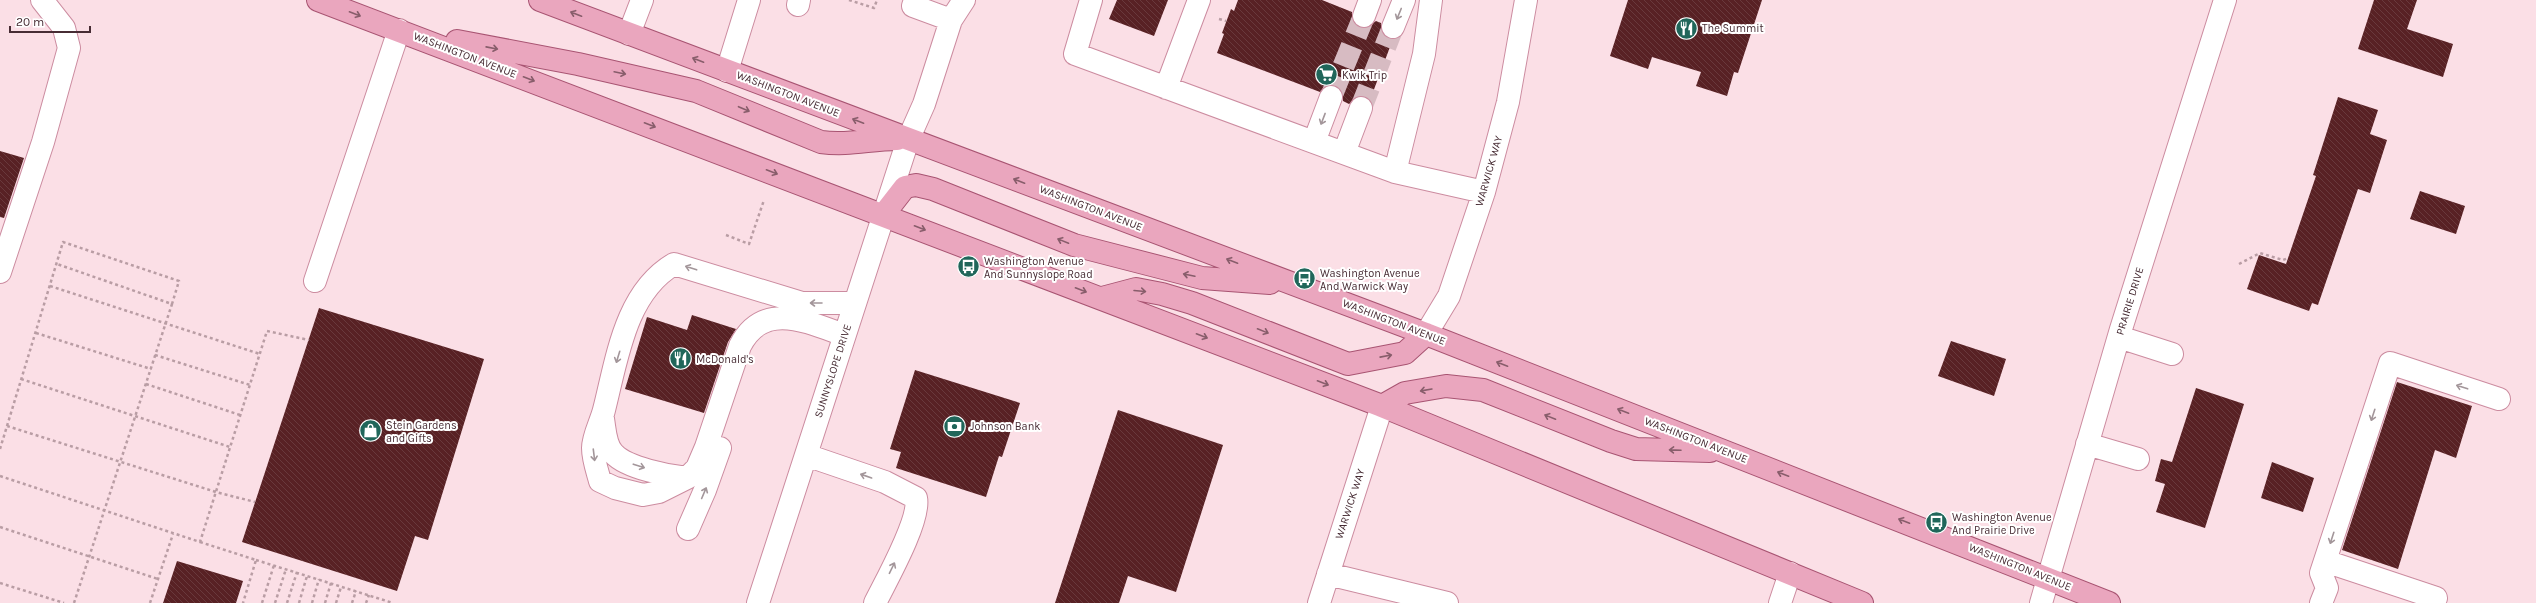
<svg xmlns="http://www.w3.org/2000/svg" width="2536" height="603" viewBox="0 0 2536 603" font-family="Karla,sans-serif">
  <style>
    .building { fill: url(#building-back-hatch) }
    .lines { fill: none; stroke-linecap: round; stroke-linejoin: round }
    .minor-tunnel { stroke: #d7bbc2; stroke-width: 22; stroke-dasharray: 22 11; stroke-linecap: butt }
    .minor-casing { stroke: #cc8ca0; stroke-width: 24 }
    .major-casing { stroke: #a85472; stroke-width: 24 }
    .path { stroke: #b99da4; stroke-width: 2.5; stroke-dasharray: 3 3; stroke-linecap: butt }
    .minor { stroke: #fff; stroke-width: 22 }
    .major { stroke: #eaa6be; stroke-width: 22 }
    .oneway { stroke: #885d6b }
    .oneway2 { stroke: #a3969a }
    .labels { text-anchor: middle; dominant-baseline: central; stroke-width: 4; stroke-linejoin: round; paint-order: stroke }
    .poi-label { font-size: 11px; fill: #472c34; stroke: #fff; text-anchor: start }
    .street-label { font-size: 11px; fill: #472c34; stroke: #fff }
  </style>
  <defs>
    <pattern id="building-back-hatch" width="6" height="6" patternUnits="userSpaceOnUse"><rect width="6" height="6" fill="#582124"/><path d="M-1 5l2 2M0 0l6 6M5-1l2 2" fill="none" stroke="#69393c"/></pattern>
  </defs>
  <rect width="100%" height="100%" fill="#fbdfe6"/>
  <!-- building -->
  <path class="building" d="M1117,0H1168L1154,36L1109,19Z
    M1238,0H1322L1352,12V18L1359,28H1366L1376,21L1381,23L1383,34L1393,39L1370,100L1359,96L1349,104L1343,101V95L1336,85H1329L1320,92L1217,53L1224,34L1222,33L1231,9L1234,11Z
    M1628,0H1762L1738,73L1734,72L1727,96L1696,86L1701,72L1652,57L1648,69L1610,56Z
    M2374,0H2417L2407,29L2453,44L2443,77L2358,49Z
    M2338,97L2378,110L2370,134L2387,140L2370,193L2358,189L2318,305L2312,303L2309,311L2247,289L2259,255L2286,264L2316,176L2313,175Z
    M0,151L24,158L4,218L0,217Z
    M2420,191L2465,206L2456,234L2410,219Z
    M319,308L484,359L428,540L415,536L397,591L242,542Z
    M692,315L736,329L728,342L704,413L625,389L647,317L687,330Z
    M1951,341L2006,359L1994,396L1938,376Z
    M915,370L1020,403L1002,457L999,456L986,497L896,468L901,452L890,449Z
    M2397,382L2472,406L2456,458L2435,450L2398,569L2342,550Z
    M2196,388L2244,404L2205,528L2156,512L2165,484L2155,481L2161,459L2172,462Z
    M1118,410L1223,445L1176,592L1128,576L1119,603H1055Z
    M2272,462L2314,478L2303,512L2261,498Z
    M177,561L243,581L236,603H163Z"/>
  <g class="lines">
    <!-- minor-tunnel -->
    <path class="minor-tunnel" d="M1331,97L1364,16
      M1361,108L1393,27"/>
    <defs>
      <path id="minor" d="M915,0L913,6L951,20
        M1091,0L1075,54L1395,172
        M1431,0L1424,54L1395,172L1484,192
        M798,5L799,0
        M1364,16L1370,0
        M1393,27L1404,0
        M629,34L642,0
        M727,71L749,0
        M1166,88L1199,0
        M1314,142L1331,97
        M1344,153L1361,108
        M0,272L43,142L69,48L64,28L42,0
        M315,281L399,30
        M1426,334L1449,296L1484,192L1508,102L1526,0
        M844,335C808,322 763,300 740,346L706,447L697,468L687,478L659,492L643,495L615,488L600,481C597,470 593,459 593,448C593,436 601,422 604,410C617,359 625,293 674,264L802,303H855
        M2119,337L2172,354
        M603,419C605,430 605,446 614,454C627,468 669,476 687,478
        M2087,444L2138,459
        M806,455L885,482L916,498C921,519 886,581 875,603
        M688,529L705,490L720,448
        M2325,561L2436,598
        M1328,574L1447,603
        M758,603L908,140L924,104L951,20L964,0
        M1319,603L1382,406
        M1780,603L1790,573
        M2041,603L2121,329L2225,0
        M2321,603L2327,588L2321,573L2390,363L2499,399"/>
      <path id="major" d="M318,0L1382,406L1862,603
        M540,0L1426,334L2109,603
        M457,41L578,64L696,91L821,142C849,146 870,139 897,139
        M884,214L905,187L916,185L933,189L1074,245L1202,278L1270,283
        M1102,298L1136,289L1162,294L1192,303L1348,364L1405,353L1426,334
        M1382,406L1405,393L1446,386L1483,390L1611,441L1636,449L1710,451"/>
    </defs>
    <!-- minor casing -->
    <use href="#minor" class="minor-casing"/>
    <!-- major casing -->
    <use href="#major" class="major-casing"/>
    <!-- path -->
    <path class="path" d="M849,0L874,8L877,0
      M1219,19L1226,21
      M726,235L749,244L764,200
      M2239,264L2260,253L2283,260L2288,258
      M50,286L260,354
      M36,333L151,369
      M155,355L250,385
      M21,379L230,447
      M146,384L240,415
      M7,426L216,492L255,502
      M0,449L63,242L179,281L172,304L57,264
      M0,476L200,542L267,331L309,340
      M0,527L158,579
      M200,542L256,560L243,603
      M256,560L393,603
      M0,583L64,603
      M74,603L172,304
      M150,603L173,534
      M262,603L274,565
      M275,603L286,569
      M287,603L297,572
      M299,603L307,576
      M312,603L319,579
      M325,603L331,583
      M336,603L341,587
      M352,603L356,591
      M366,603L369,595"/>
    <!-- minor -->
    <use href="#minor" class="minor"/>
    <!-- major -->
    <use href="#major" class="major"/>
  </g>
  <!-- one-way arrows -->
  <defs><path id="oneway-shaft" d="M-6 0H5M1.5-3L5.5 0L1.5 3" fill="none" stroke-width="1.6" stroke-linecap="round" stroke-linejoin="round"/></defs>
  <g class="oneway">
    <use href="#oneway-shaft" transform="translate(355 14) rotate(21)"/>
    <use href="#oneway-shaft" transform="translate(576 14) rotate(-159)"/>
    <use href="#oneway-shaft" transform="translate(492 48) rotate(11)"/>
    <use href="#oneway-shaft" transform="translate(698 60) rotate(-159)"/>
    <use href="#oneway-shaft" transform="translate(620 73) rotate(12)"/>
    <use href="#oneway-shaft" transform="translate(529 79) rotate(21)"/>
    <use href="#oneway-shaft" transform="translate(744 109) rotate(23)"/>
    <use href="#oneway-shaft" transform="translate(858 121) rotate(-159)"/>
    <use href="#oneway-shaft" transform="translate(650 125) rotate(21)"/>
    <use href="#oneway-shaft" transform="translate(772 172) rotate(21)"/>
    <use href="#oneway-shaft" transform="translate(1019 181) rotate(-159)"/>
    <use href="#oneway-shaft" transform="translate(920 228) rotate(21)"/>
    <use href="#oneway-shaft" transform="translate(1063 241) rotate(-158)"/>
    <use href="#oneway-shaft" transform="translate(1232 261) rotate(-159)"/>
    <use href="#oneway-shaft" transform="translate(1189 275) rotate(-168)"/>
    <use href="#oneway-shaft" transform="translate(1081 290) rotate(21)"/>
    <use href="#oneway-shaft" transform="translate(1140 291) rotate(5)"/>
    <use href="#oneway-shaft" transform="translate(1263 331) rotate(22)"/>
    <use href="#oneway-shaft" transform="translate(1202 336) rotate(21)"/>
    <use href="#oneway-shaft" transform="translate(1386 356) rotate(-11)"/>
    <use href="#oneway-shaft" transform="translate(1502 364) rotate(-159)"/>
    <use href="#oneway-shaft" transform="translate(1323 383) rotate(21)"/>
    <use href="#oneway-shaft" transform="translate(1426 390) rotate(170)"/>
    <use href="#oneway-shaft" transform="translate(1623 411) rotate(-159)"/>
    <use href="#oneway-shaft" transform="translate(1550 417) rotate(-158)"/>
    <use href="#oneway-shaft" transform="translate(1675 450) rotate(-178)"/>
    <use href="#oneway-shaft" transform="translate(1783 474) rotate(-159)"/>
    <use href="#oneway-shaft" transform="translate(1904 521) rotate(-159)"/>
  </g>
  <g class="oneway2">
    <use href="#oneway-shaft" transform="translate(1399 14) rotate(112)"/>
    <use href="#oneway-shaft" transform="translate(1323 119) rotate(111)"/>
    <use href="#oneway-shaft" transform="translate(691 268) rotate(-162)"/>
    <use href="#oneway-shaft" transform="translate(816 303) rotate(-180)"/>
    <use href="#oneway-shaft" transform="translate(618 357) rotate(107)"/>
    <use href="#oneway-shaft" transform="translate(2462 387) rotate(-162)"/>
    <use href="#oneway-shaft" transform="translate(2373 415) rotate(108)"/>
    <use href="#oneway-shaft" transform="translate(594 455) rotate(83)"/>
    <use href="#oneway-shaft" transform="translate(639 466) rotate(18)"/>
    <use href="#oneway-shaft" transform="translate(866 476) rotate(-161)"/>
    <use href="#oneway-shaft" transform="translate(704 493) rotate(-67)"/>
    <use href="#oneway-shaft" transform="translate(2332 538) rotate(108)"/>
    <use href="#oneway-shaft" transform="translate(892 568) rotate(-64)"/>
  </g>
  <!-- icons -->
  <defs>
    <symbol id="restaurant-disc" viewBox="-11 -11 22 22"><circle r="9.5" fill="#20665a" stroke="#fff"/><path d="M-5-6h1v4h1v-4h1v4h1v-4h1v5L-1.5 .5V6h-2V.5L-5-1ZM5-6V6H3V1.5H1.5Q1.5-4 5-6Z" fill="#fff"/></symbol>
    <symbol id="supermarket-disc" viewBox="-11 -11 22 22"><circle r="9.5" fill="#20665a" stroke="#fff"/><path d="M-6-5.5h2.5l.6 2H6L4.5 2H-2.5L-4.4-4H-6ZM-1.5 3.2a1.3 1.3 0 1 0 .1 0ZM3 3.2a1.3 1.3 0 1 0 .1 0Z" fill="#fff"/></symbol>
    <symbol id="bus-disc" viewBox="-11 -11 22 22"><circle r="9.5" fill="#20665a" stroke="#fff"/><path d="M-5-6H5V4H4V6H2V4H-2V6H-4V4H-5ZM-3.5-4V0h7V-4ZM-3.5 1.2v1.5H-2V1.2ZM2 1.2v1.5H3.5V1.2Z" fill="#fff"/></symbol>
    <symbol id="bank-disc" viewBox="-11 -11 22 22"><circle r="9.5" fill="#20665a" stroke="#fff"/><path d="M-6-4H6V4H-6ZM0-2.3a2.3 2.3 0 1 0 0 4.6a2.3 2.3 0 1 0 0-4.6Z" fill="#fff"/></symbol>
    <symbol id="shop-disc" viewBox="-11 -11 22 22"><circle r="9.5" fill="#20665a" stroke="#fff"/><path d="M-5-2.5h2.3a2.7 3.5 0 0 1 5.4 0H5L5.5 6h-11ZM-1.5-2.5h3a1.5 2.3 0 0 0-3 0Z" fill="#fff"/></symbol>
  </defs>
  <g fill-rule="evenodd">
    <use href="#restaurant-disc" x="1674" y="16" width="25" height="25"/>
    <use href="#supermarket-disc" x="1314" y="62" width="25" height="25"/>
    <use href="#bus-disc" x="956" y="254" width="25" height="25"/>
    <use href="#bus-disc" x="1292" y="266" width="25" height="25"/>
    <use href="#restaurant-disc" x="668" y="346" width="25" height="25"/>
    <use href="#bank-disc" x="942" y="414" width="25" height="25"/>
    <use href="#shop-disc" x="358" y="418" width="25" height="25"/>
    <use href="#bus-disc" x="1924" y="510" width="25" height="25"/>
  </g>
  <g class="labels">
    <!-- poi labels -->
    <g class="poi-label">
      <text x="1702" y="28">The Summit</text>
      <text x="1342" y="75">Kwik Trip</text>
      <text x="984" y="261">Washington Avenue<tspan x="984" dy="13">And Sunnyslope Road</tspan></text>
      <text x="1320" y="273">Washington Avenue<tspan x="1320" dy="13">And Warwick Way</tspan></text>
      <text x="696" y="359">McDonald's</text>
      <text x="386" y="425">Stein Gardens<tspan x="386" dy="13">and Gifts</tspan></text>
      <text x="970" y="426">Johnson Bank</text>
      <text x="1952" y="517">Washington Avenue<tspan x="1952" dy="13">And Prairie Drive</tspan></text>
    </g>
    <!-- street labels -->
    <g class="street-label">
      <text transform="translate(465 55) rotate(21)">WASHINGTON AVENUE</text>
      <text transform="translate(788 94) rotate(21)">WASHINGTON AVENUE</text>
      <text transform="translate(1489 171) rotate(-74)">WARWICK WAY</text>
      <text transform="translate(1091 208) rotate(21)">WASHINGTON AVENUE</text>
      <text transform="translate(2130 301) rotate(-73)">PRAIRIE DRIVE</text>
      <text transform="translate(1394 322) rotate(21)">WASHINGTON AVENUE</text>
      <text transform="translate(833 371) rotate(-72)">SUNNYSLOPE DRIVE</text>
      <text transform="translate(1696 440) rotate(21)">WASHINGTON AVENUE</text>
      <text transform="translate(1350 504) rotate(-72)">WARWICK WAY</text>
      <text transform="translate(2020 567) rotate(22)">WASHINGTON AVENUE</text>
    </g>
  </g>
  <!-- scale -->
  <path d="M10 26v6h80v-6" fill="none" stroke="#472c34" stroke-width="2"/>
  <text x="16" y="26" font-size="12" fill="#472c34" stroke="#ffffff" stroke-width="3" paint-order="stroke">20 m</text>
</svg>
